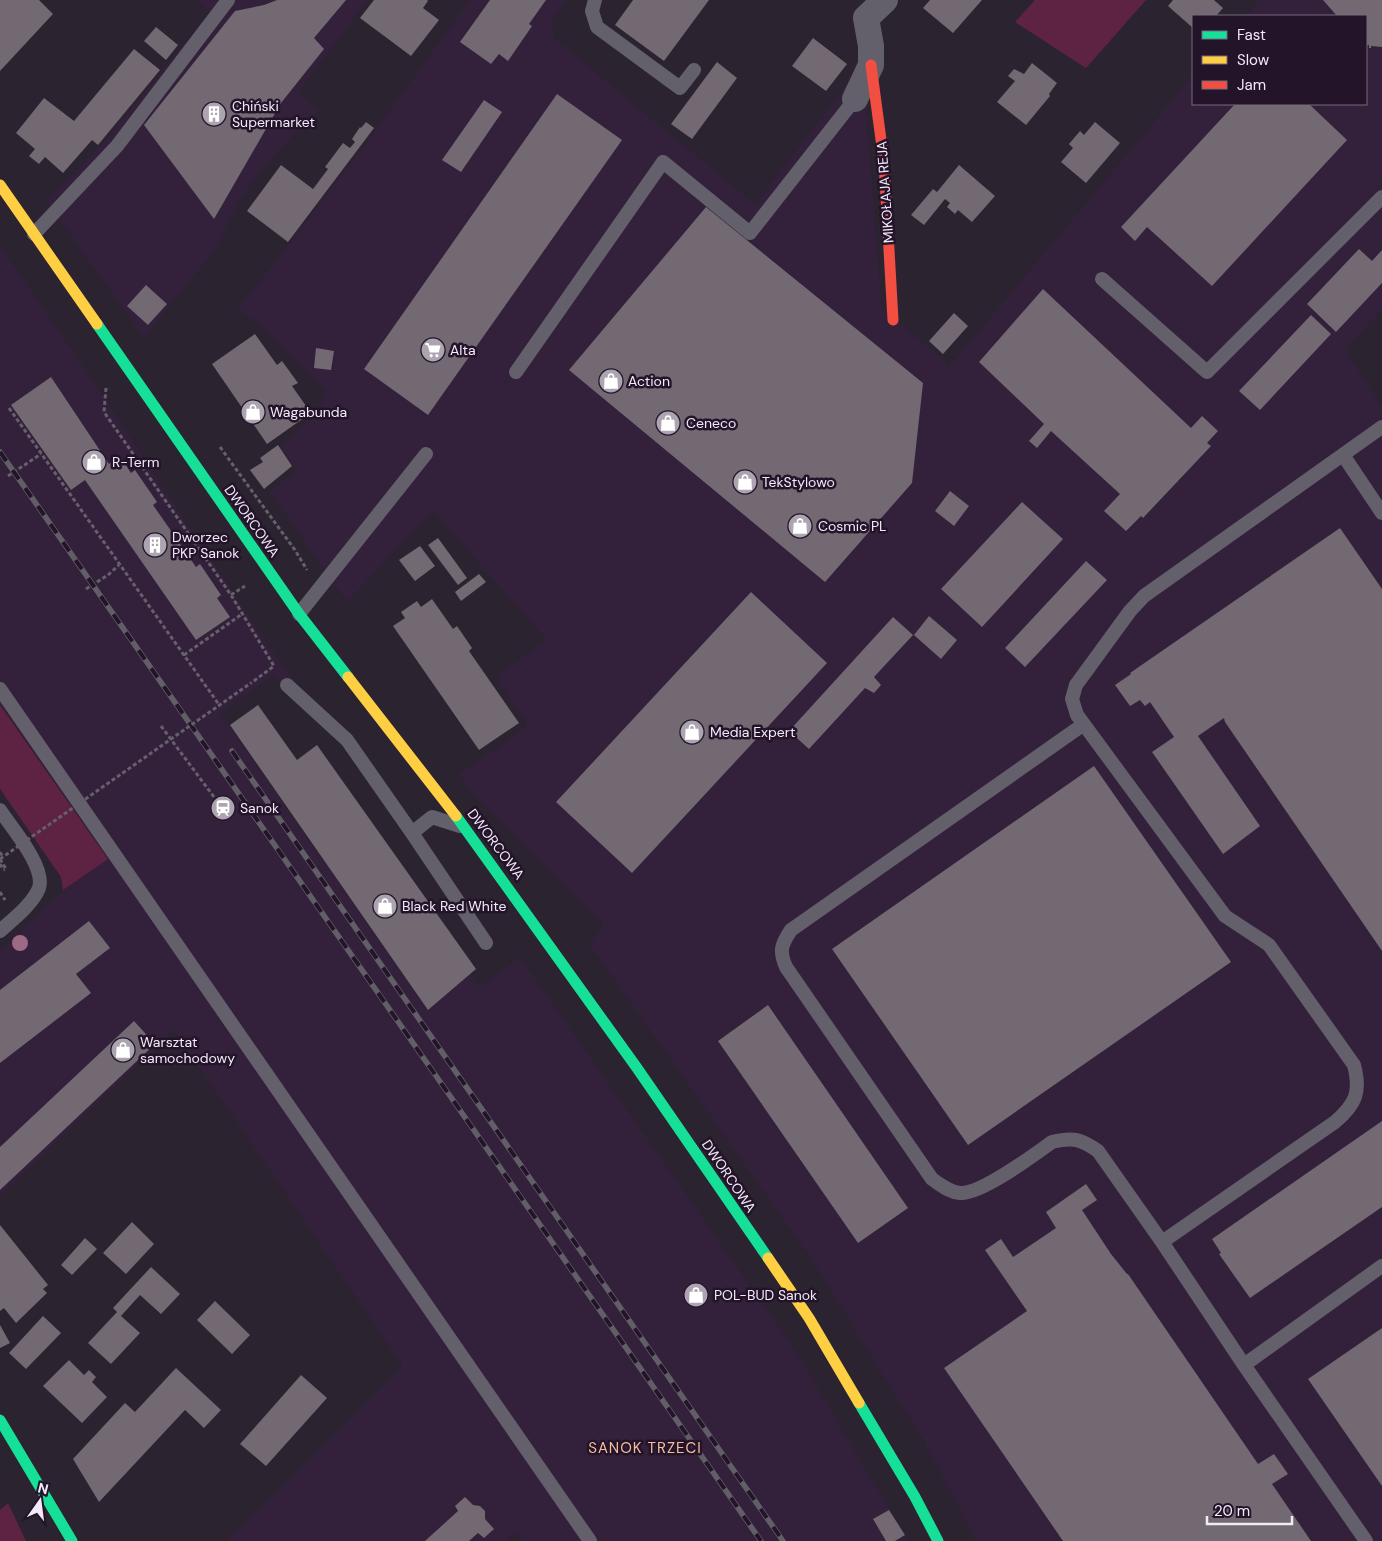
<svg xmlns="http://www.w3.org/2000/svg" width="1382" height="1541" viewBox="0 0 1382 1541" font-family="'DM Sans',sans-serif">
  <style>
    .built { fill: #33213b }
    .green { fill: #5e2342 }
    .building { fill: #726973 }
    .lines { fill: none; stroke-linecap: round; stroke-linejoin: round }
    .path { stroke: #65606a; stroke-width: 3; stroke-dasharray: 4 2.5; stroke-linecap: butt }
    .lane { stroke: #63606b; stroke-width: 14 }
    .street { stroke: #63606b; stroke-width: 26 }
    .fast { stroke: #16e098; stroke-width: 11 }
    .slow { stroke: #ffcf43; stroke-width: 11 }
    .jam { stroke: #f24e42; stroke-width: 11 }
    .rail-casing { stroke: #625e68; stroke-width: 5.5 }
    .rail { stroke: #23142a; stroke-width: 4; stroke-dasharray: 11; stroke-linecap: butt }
    .path-bridge { stroke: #65606a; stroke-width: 3; stroke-dasharray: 4 2.5; stroke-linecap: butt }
    .tree { fill: #9d6984 }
    .labels { text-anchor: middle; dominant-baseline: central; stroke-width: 5; stroke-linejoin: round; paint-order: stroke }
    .poi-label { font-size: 14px; fill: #f3eaf9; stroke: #23142a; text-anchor: start }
    .street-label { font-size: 14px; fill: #f3eaf9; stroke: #23142a }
    .neighbourhood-label { font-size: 15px; letter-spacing: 1px; fill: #f6bc9c; stroke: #23142a }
  </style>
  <rect width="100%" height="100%" fill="#2b232f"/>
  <!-- built -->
  <path class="built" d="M196,0H368L298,92L318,110L263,168L240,200L215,250L144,338L46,201L99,148L210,12Z
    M470,0H566L551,22L554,38L755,204L865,61L866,114L882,308L943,359L949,367L1193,75V104H1366V16H1245L1259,0H1382V310L1345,350L1382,407V1541H976L925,1443L810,1257L590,945L603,924L472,792L458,773L466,770L528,725L496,676L547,640L433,511L347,602L269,491L297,471L281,446L315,415L327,392L256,321L237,310L286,248L363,147Z
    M0,246L84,367L264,639L294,681L284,688L274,675L220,713L428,1010L470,974L479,987L520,957L795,1350L908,1541H523L516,1532L505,1541H227L403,1366L174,1030L0,1196V952L63,890L108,858L0,705Z"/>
  <!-- green -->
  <path class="green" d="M1035,0H1146L1086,68L1015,22Z
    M0,705L108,859L63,890L61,877L0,789Z
    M8,1503L26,1541H0V1510Z"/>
  <!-- building -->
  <path class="building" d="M0,0H39L53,14L0,71Z
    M277,0H346L314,38L324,49L281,103L214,219L144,125L235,11L264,5Z
    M374,0H427L428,1L423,8L439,20L411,56L360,18Z
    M490,0H546L529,24L532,26L508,61L499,54L491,64L460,42Z
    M633,0H709L664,61L615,25Z
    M930,0H982L953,33L923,8Z
    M1173,0H1214L1223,8L1216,16H1193V28L1168,6Z
    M1323,0H1382V47L1371,46V48H1369V45H1366V16H1337Z
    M156,27L178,45L166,60L144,41Z
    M813,38L847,64L826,91L792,66Z
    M134,49L160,70L98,145L92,140L63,173L45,157L39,164L29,156L35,149L16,133L44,98L74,121Z
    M717,62L737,78L692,139L671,124Z
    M1032,63L1057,83L1049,94L1050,96L1026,125L997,102L1015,81L1008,76L1014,69L1024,74Z
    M557,94L622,140L428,415L364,369Z
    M484,100L502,112L461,172L442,160Z
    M1235,104H1309L1347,140L1212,286L1147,227L1135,241L1121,227Z
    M366,122L374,128L288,242L247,211L281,165L313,189L328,169L325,167L343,143L350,148L355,142L352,139L360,127L361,128Z
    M1095,122L1120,143L1086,183L1061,162L1073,148L1069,144L1080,131L1084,135Z
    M959,165L995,196L972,222L958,210L955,214L947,207L950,203L945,199L924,225L911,215L933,189L937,192Z
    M706,207L923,383L912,483L825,582L569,370Z
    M1359,249L1372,261L1382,250V283L1336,332L1307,304Z
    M146,285L167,304L148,325L127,306Z
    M1043,289L1191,428L1202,416L1218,431L1207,443L1211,446L1143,518L1141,516L1126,531L1104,511L1120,494L1051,431L1037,448L1029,441L1044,424L979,362Z
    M954,313L968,326L943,354L929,341Z
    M1311,315L1331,334L1260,410L1239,391Z
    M255,334L277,365L282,361L298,383L292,386L311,413L267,444L212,364Z
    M316,348L334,351L331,370L314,368Z
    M51,377L109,464L120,456L131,473L135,470L157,502L153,505L167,525L196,567L200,564L221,595L217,598L230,617L196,640L85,480L71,490L11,405Z
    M278,445L292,466L264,489L250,470L263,462L260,458Z
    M950,491L969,506L954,526L935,511Z
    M1022,502L1063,539L982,627L941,589Z
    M1340,528L1382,589V951L1225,722L1224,718L1198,736L1260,826L1223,854L1152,752L1174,737L1150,702L1145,706L1140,700L1130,706L1115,685L1131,674L1130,673Z
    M438,538L467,578L458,585L428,545Z
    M420,546L435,566L415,581L399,560Z
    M1086,561L1107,580L1025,667L1005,648Z
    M479,574L486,582L461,601L455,592Z
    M751,592L827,663L632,873L556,802Z
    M432,599L453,629L457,626L472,648L469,651L519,723L479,750L393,626L405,618L401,612L417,601L421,607Z
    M929,616L957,640L941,659L914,635Z
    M893,617L913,635L874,677L881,685L874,693L865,688L809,749L789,731Z
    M258,705L297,760L317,745L476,969L428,1010L230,725Z
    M1094,766L1231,962L968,1145L832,949Z
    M89,921L110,948L76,974L91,993L0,1063V990Z
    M768,1005L908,1208L858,1243L718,1041Z
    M134,1021L155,1044L0,1190V1147Z
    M1382,1121V1207L1250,1298L1219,1254L1221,1253L1212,1239Z
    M1086,1184L1097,1200L1082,1210L1111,1254L1127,1274H1128L1258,1464L1274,1454L1288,1474L1272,1484L1311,1541H1063L944,1368L1027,1311L985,1250L1001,1239L1013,1257L1056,1228L1046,1212Z
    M132,1222L154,1244L126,1274L103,1253Z
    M0,1225L48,1285L43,1289L47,1293L16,1323L4,1308L0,1311Z
    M85,1238L97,1249L72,1275L61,1265Z
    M151,1267L180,1294L161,1314L140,1295L121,1316L140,1333L111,1364L88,1343L117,1312L113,1308Z
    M215,1301L250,1335L232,1354L197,1320Z
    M43,1316L61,1333L26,1369L9,1353Z
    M0,1325L10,1343L0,1348Z
    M1382,1328V1486L1308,1379Z
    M69,1360L84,1375L89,1370L96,1377L92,1382L107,1397L82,1423L43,1386Z
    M176,1368L221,1410L204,1428L185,1410L99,1502L73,1459L125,1403L135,1412Z
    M301,1375L327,1398L266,1466L240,1444Z
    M465,1497L473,1505L480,1506L485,1511V1519L494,1529L484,1538L478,1533L469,1541H425L458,1511L455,1506Z
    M889,1510L905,1535L895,1541H886L873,1519Z"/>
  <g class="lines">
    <!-- path -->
    <path class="path" d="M106,388L104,412L231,595L274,666L251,683
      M9,408L220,706
      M220,447L295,550L307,570
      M8,476L41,454
      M86,589L108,575L119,565
      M231,595L245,586
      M184,655L242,614
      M161,726L214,797
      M0,852L3,857
      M0,859L6,869L4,870
      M0,864L4,870
      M0,892L5,900"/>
    <!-- lane -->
    <path class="lane" d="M595,0L592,11L597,27L680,88L694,70
      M34,234L117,146L228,0
      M1102,279L1207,372L1382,197
      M516,372L663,162L750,233L855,99
      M1343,455L1382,513
      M299,614L426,454
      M287,685L347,740L412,833L486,943
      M0,689L590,1541
      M1084,724L791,930C781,945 779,951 786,967L932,1179C941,1185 949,1192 960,1193C980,1195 1034,1155 1052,1142C1073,1137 1081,1139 1098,1151L1162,1242L1244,1365L1366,1541
      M0,810C11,827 46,867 39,888C33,904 12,920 0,931
      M412,833L432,817L460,826
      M1162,1242L1335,1122C1356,1104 1361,1092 1354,1065L1269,945L1225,916L1077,715L1072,699L1076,685L1130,611L1144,596L1382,427
      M1244,1365L1382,1266"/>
    <!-- street -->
    <path class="street" d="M855,99L871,65V46L866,18L885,0"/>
    <!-- fast -->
    <path class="fast" d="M97,324L299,614L348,677
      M456,816L637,1068L768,1258
      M859,1403L915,1497L938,1541
      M0,1420L72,1541"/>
    <!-- slow -->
    <path class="slow" d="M0,185L97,324
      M348,677L456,816
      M768,1258L809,1318L859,1403"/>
    <!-- jam -->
    <path class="jam" d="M871,65L884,162L893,320"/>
    <defs>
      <path id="rail" d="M0,452L761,1541
        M232,751L783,1541"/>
    </defs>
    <!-- rail casing -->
    <use href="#rail" class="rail-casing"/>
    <!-- rail -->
    <use href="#rail" class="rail"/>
    <!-- path-bridge -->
    <path class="path-bridge" d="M0,859L251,683"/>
  </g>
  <!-- trees -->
  <circle class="tree" cx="20" cy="943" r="8"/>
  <!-- icons -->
  <defs>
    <symbol id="building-disc" viewBox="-11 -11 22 22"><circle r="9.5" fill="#ada4b2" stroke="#23142a"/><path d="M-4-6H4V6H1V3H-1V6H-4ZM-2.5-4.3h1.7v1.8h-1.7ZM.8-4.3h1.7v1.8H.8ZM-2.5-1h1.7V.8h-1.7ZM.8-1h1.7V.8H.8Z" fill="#fff"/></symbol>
    <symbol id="supermarket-disc" viewBox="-11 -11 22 22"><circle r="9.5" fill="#ada4b2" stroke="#23142a"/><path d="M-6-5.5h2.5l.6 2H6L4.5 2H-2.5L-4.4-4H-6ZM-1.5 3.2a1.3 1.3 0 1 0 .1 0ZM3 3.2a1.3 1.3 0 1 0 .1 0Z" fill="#fff"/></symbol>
    <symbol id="shop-disc" viewBox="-11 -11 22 22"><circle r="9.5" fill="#ada4b2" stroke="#23142a"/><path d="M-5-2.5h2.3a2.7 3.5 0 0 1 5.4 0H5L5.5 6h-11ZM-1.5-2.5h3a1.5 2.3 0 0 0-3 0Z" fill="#fff"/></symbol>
    <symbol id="station-disc" viewBox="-11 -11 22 22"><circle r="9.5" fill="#ada4b2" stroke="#23142a"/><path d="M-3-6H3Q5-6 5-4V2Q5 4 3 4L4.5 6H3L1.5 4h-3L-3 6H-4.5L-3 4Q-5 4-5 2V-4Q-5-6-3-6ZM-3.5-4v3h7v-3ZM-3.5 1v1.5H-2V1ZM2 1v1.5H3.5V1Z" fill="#fff"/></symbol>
  </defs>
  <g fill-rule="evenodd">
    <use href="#building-disc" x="200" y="100" width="28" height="28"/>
    <use href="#supermarket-disc" x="419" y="336" width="28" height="28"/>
    <use href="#shop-disc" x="597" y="367" width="28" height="28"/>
    <use href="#shop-disc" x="239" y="398" width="28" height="28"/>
    <use href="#shop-disc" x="654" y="409" width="28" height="28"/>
    <use href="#shop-disc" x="80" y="448" width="28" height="28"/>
    <use href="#shop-disc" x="731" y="468" width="28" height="28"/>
    <use href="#shop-disc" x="786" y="512" width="28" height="28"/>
    <use href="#building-disc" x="141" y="531" width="28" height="28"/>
    <use href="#shop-disc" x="678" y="718" width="28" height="28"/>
    <use href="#station-disc" x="209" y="794" width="28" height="28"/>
    <use href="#shop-disc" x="371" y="892" width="28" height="28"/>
    <use href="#shop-disc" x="109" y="1036" width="28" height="28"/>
    <use href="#shop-disc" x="682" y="1281" width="28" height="28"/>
  </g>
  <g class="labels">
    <!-- poi labels -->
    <g class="poi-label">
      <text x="232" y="106">Chiński<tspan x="232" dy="16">Supermarket</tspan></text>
      <text x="450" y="350">Alta</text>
      <text x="628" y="381">Action</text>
      <text x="270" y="412">Wagabunda</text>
      <text x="686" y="423">Ceneco</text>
      <text x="112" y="462">R-Term</text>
      <text x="762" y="482">TekStylowo</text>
      <text x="818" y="526">Cosmic PL</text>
      <text x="172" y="537">Dworzec<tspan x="172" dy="16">PKP Sanok</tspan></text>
      <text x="710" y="732">Media Expert</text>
      <text x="240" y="808">Sanok</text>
      <text x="402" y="906">Black Red White</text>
      <text x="140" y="1042">Warsztat<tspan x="140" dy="16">samochodowy</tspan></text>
      <text x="714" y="1295">POL-BUD Sanok</text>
    </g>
    <!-- street labels -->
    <g class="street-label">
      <text transform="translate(885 192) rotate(-94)">MIKOŁAJA REJA</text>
      <text transform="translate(252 521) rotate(55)">DWORCOWA</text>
      <text transform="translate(496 844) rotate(53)">DWORCOWA</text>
      <text transform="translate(729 1176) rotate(56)">DWORCOWA</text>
    </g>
    <!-- neighbourhood labels -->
    <g class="neighbourhood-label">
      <text x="645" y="1448">SANOK TRZECI</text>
    </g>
  </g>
  <!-- legend -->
  <rect x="1192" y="15" width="175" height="90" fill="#23142a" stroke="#766a7d"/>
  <rect x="1202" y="31" width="25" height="8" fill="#16e098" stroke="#766a7d"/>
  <text x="1237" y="40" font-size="15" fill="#f3eaf9">Fast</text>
  <rect x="1202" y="56" width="25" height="8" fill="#ffcf43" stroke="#766a7d"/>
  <text x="1237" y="65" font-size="15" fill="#f3eaf9">Slow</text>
  <rect x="1202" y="81" width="25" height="8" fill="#f24e42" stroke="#766a7d"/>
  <text x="1237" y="90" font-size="15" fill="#f3eaf9">Jam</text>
  <!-- north arrow -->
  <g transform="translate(40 1501) rotate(14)" stroke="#23142a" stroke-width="4" paint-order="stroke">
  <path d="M0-4L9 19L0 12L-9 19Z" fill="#f3eaf9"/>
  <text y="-8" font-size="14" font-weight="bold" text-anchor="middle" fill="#f3eaf9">N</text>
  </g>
  <!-- scale -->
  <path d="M1207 1516v8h85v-8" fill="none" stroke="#f3eaf9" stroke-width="2.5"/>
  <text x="1214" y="1516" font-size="15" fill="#f3eaf9" stroke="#23142a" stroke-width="4" paint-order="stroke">20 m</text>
</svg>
